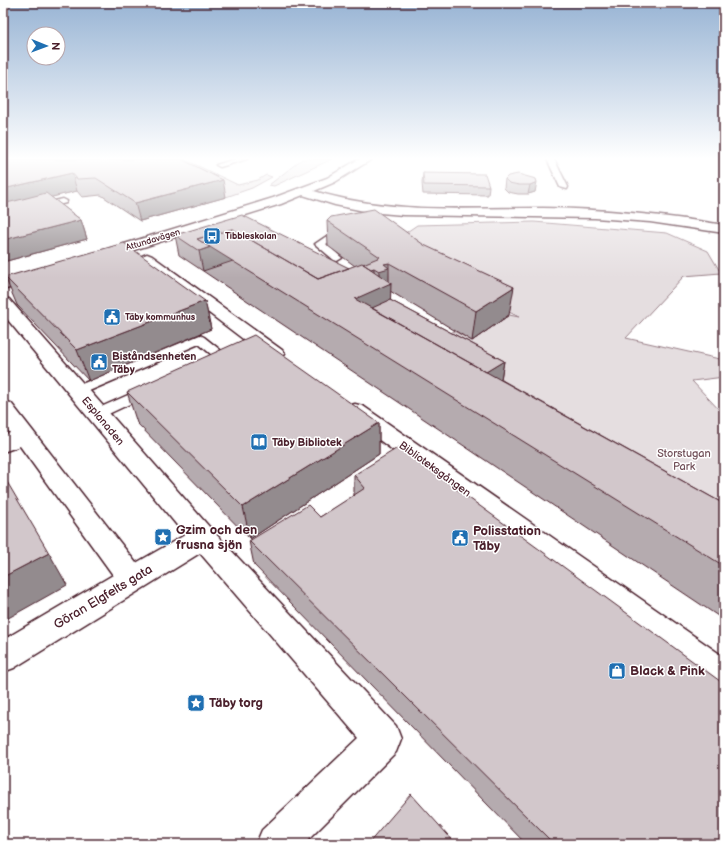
<svg xmlns="http://www.w3.org/2000/svg" width="727" height="847" viewBox="0 0 727 847" font-family="'Balsamiq Sans',sans-serif">
  <style>
    .green { fill: #e5dee0; stroke: #987e86 }
    .lines { fill: none; stroke-linecap: round; stroke-linejoin: round }
    .lane-casing { stroke: #4a1f2b; stroke-width: 3 }
    .street-casing { stroke: #4a1f2b; stroke-width: 3 }
    .secondary-casing { stroke: #4a1f2b; stroke-width: 3 }
    .lane { fill: #fff; fill-rule: evenodd }
    .street { fill: #fff; fill-rule: evenodd }
    .secondary { fill: #fff; fill-rule: evenodd }
    .wall { fill: #b5abaf; stroke: #4a1f2b }
    .shaded-wall { fill: #938b8e; stroke: #4a1f2b }
    .building { fill: #d2c7cb; stroke: #4a1f2b }
    .labels { text-anchor: middle; dominant-baseline: central; stroke-width: 3; stroke-linejoin: round; paint-order: stroke }
    .far-poi-label { font-size: 9px; font-weight: bold; fill: #4a1f2b; stroke: #fff; text-anchor: start }
    .far-street-label { font-size: 9px; fill: #4a1f2b; stroke: #fff }
    .poi-label { font-size: 11px; font-weight: bold; fill: #4a1f2b; stroke: #fff; text-anchor: start }
    .street-label { font-size: 11px; fill: #4a1f2b; stroke: #fff }
    .park-label { font-size: 11px; fill: #714f58; stroke: #fff }
    .near-poi-label { font-size: 13px; font-weight: bold; fill: #4a1f2b; stroke: #fff; text-anchor: start }
    .near-street-label { font-size: 13px; fill: #4a1f2b; stroke: #fff }
  </style>
  <rect width="100%" height="100%" fill="#fff"/>
  <filter id="ink" filterUnits="userSpaceOnUse"><feTurbulence type="fractalNoise" baseFrequency=".025" numOctaves="2"/><feDisplacementMap in="SourceGraphic" scale="8" xChannelSelector="R" yChannelSelector="G"/><feConvolveMatrix kernelMatrix="1 2 1 2 8 2 1 2 1" color-interpolation-filters="sRGB"/></filter>
  <g filter="url(#ink)">
    <!-- green -->
    <path class="green" d="M94,159H184L238,185L258,180L266,175L272,177L252,188L226,197Z
      M302,159H332L274,186L269,185Z
      M534,222L667,233L708,251L721,273L684,276L626,338L724,360V377L692,381L724,415V529L554,418L501,379L435,342L454,331L472,341L509,315L519,317L439,277L395,240L417,225Z"/>
    <g class="lines">
      <defs>
        <path id="lane" d="M235,159H247L220,167L216,165Z
          M547,159H554L568,187L567,189L560,187Z
          M63,199L67,201L66,203L3,219V213Z
          M343,225L346,226V230L326,244L342,258L337,261L334,260L315,244Z
          M200,335L204,337L224,353L226,356C222,362 211,365 204,364L202,361L212,355L199,344L82,394H72L70,391L72,388Z
          M146,387L151,388L153,391L151,394L102,417H92L90,414L92,411Z"/>
        <path id="street" d="M147,254L152,256L282,350L285,354L282,358L275,360L268,358L142,262L139,259L142,256Z
          M3,298L9,299L212,530L396,726L401,739L396,752L304,844H256L262,830L359,738L200,553L14,668L3,672V640L113,575L20,446L3,452V435L10,433L3,423V401L11,403L136,563L185,535L3,314Z
          M355,404L363,406L724,657V692L712,687L347,416L344,411L347,406Z"/>
        <path id="secondary" d="M359,159H372L335,182L314,191C389,214 466,208 543,208C604,209 664,215 724,225V233L650,222L595,218L403,215L369,212L335,205L303,195L281,204L105,259H95L93,256L95,253L273,198L327,178Z
          M36,270L42,272L44,275L42,278L3,290V280Z"/>
      </defs>
      <!-- lane casing -->
      <use href="#lane" class="lane-casing"/>
      <!-- street casing -->
      <use href="#street" class="street-casing"/>
      <!-- secondary casing -->
      <use href="#secondary" class="secondary-casing"/>
      <!-- lane -->
      <use href="#lane" class="lane"/>
      <!-- street -->
      <use href="#street" class="street"/>
      <!-- secondary -->
      <use href="#secondary" class="secondary"/>
    </g>
    <!-- wall -->
    <path class="wall" d="M3,159L226,197L140,221L101,195L82,197L77,191L51,197L81,220L87,239L3,262Z
      M423,173L489,186L488,195L423,194L422,183Z
      M505,179H536L535,192L528,194H518L508,192L504,188Z
      M327,221L509,315L472,341L390,291V300L504,361L501,379H500L724,504V620L179,255L175,235L349,268L355,266L328,246Z
      M724,267V273L722,271Z
      M5,277L205,301L211,329L89,381L17,305Z
      M127,392L379,423V454L250,539L137,423Z
      M354,475L724,844H526L254,565L249,541L320,517L354,496Z"/>
    <!-- shaded-wall -->
    <path class="shaded-wall" d="M72,173L77,191L3,209V189Z
      M223,180L226,197L140,221L135,203Z
      M537,182L535,192L528,194L530,185Z
      M81,220L87,239L3,262V240Z
      M233,240L236,260L203,271L199,251Z
      M389,263V284L391,283L390,317L372,325L355,299L367,270L374,268V290L379,288V271L384,264Z
      M514,287L509,315L472,341L476,311Z
      M205,301L211,329L89,381L77,350Z
      M504,361L501,379L467,401L469,382Z
      M379,423V454L250,539L243,507Z
      M49,553L67,585L3,621V577Z"/>
    <!-- building -->
    <path class="building" d="M3,159H181L223,180L135,203L96,178L77,179L72,173L3,189Z
      M423,173L485,174L489,186L424,185Z
      M518,174L536,179L537,182L530,185H519L509,183L505,179L508,176Z
      M46,193L81,220L3,240V204Z
      M374,209L424,245L514,287L476,311L389,263L384,264L389,268L379,271L374,268L371,269L363,264L380,257L327,221L331,217Z
      M242,215L349,268L318,279L232,229L197,239L210,247L199,251L175,235Z
      M232,229L318,279L362,263L391,283L355,299L724,504V566L197,239Z
      M124,243L205,301L77,350L5,277Z
      M390,300L504,361L486,372L372,308Z
      M254,335L379,423L243,507L127,392Z
      M399,447L724,684V844H554L249,541L308,505L320,517L365,488L354,475Z
      M3,475L49,553L3,577Z
      M411,794L456,844H368Z"/>
  </g>
  <!-- sky -->
  <linearGradient id="sky" x2="0" y2="1"><stop stop-color="#98b4d4"/><stop offset="0.57" stop-color="#fff"/><stop offset="1" stop-color="#fff" stop-opacity="0"/></linearGradient>
  <rect width="727" height="278" fill="url(#sky)"/>
  <!-- icons -->
  <defs>
    <symbol id="bus-square" viewBox="-11 -11 22 22"><rect x="-9" y="-9" width="18" height="18" rx="4" fill="#1f6fb2" stroke="#fff"/><path d="M-5-6H5V4H4V6H2V4H-2V6H-4V4H-5ZM-3.5-4V0h7V-4ZM-3.5 1.2v1.5H-2V1.2ZM2 1.2v1.5H3.5V1.2Z" fill="#fff"/></symbol>
    <symbol id="civic-square" viewBox="-11 -11 22 22"><rect x="-9" y="-9" width="18" height="18" rx="4" fill="#1f6fb2" stroke="#fff"/><path d="M-.6-6.5H3V-4.5H.6V-3L4-1V1h2V6H-6V1h2V-1L-.6-3ZM-1.2 2.5V6h2.4V2.5Z" fill="#fff"/></symbol>
    <symbol id="library-square" viewBox="-11 -11 22 22"><rect x="-9" y="-9" width="18" height="18" rx="4" fill="#1f6fb2" stroke="#fff"/><path d="M-6-4Q-3-5.5-.7-3.5V5Q-3 3-6 4ZM6-4Q3-5.5 .7-3.5V5Q3 3 6 4Z" fill="#fff"/></symbol>
    <symbol id="sight-square" viewBox="-11 -11 22 22"><rect x="-9" y="-9" width="18" height="18" rx="4" fill="#1f6fb2" stroke="#fff"/><path d="M0-6L1.8-2.2L6-1.7L2.9 1.2L3.7 5.4L0 3.3L-3.7 5.4L-2.9 1.2L-6-1.7L-1.8-2.2Z" fill="#fff"/></symbol>
    <symbol id="shop-square" viewBox="-11 -11 22 22"><rect x="-9" y="-9" width="18" height="18" rx="4" fill="#1f6fb2" stroke="#fff"/><path d="M-5-2.5h2.3a2.7 3.5 0 0 1 5.4 0H5L5.5 6h-11ZM-1.5-2.5h3a1.5 2.3 0 0 0-3 0Z" fill="#fff"/></symbol>
  </defs>
  <g fill-rule="evenodd">
    <use href="#bus-square" x="202" y="226" width="20" height="20"/>
    <use href="#civic-square" x="102" y="307" width="20" height="20"/>
    <use href="#civic-square" x="89" y="352" width="20" height="20"/>
    <use href="#library-square" x="249" y="432" width="20" height="20"/>
    <use href="#sight-square" x="153" y="527" width="20" height="20"/>
    <use href="#civic-square" x="450" y="528" width="20" height="20"/>
    <use href="#shop-square" x="607" y="661" width="20" height="20"/>
    <use href="#sight-square" x="186" y="693" width="20" height="20"/>
  </g>
  <g class="labels">
    <!-- far-poi labels -->
    <g class="far-poi-label">
      <text x="225" y="236">Tibbleskolan</text>
      <text x="125" y="317">Täby kommunhus</text>
    </g>
    <!-- far-street labels -->
    <g class="far-street-label">
      <text transform="translate(153 240) rotate(-17)">Attundavägen</text>
    </g>
    <!-- poi labels -->
    <g class="poi-label">
      <text x="112" y="356">Biståndsenheten<tspan x="112" dy="13">Täby</tspan></text>
      <text x="272" y="442">Täby Bibliotek</text>
    </g>
    <!-- street labels -->
    <g class="street-label">
      <text transform="translate(103 421) rotate(50)">Esplanaden</text>
      <text transform="translate(435 469) rotate(36)">Biblioteksgången</text>
    </g>
    <!-- park labels -->
    <g class="park-label">
      <text x="684" y="453">Storstugan<tspan x="684" dy="13">Park</tspan></text>
    </g>
    <!-- near-poi labels -->
    <g class="near-poi-label">
      <text x="176" y="530">Gzim och den<tspan x="176" dy="15">frusna sjön</tspan></text>
      <text x="473" y="531">Polisstation<tspan x="473" dy="15">Täby</tspan></text>
      <text x="630" y="671">Black &amp; Pink</text>
      <text x="209" y="703">Täby torg</text>
    </g>
    <!-- near-street labels -->
    <g class="near-street-label">
      <text transform="translate(103 597) rotate(-31)">Göran Elgfelts gata</text>
    </g>
  </g>
  <!-- margin -->
  <rect width="727" height="847" fill="none" stroke="#fff" stroke-width="16"/>
  <rect x="8" y="8" width="711" height="831" fill="none" stroke="#4a1f2b" stroke-width="1.5" filter="url(#ink)"/>
  <!-- north arrow -->
  <g transform="translate(46 46) rotate(91)"><circle r="19" fill="#ffffff" stroke="#b7a5aa"/>
  <path d="M0-3L7 15L0 10L-7 15Z" fill="#1f6fb2"/>
  <text y="-6" font-size="11" font-weight="bold" text-anchor="middle" fill="#4a1f2b">N</text>
  </g>
</svg>
